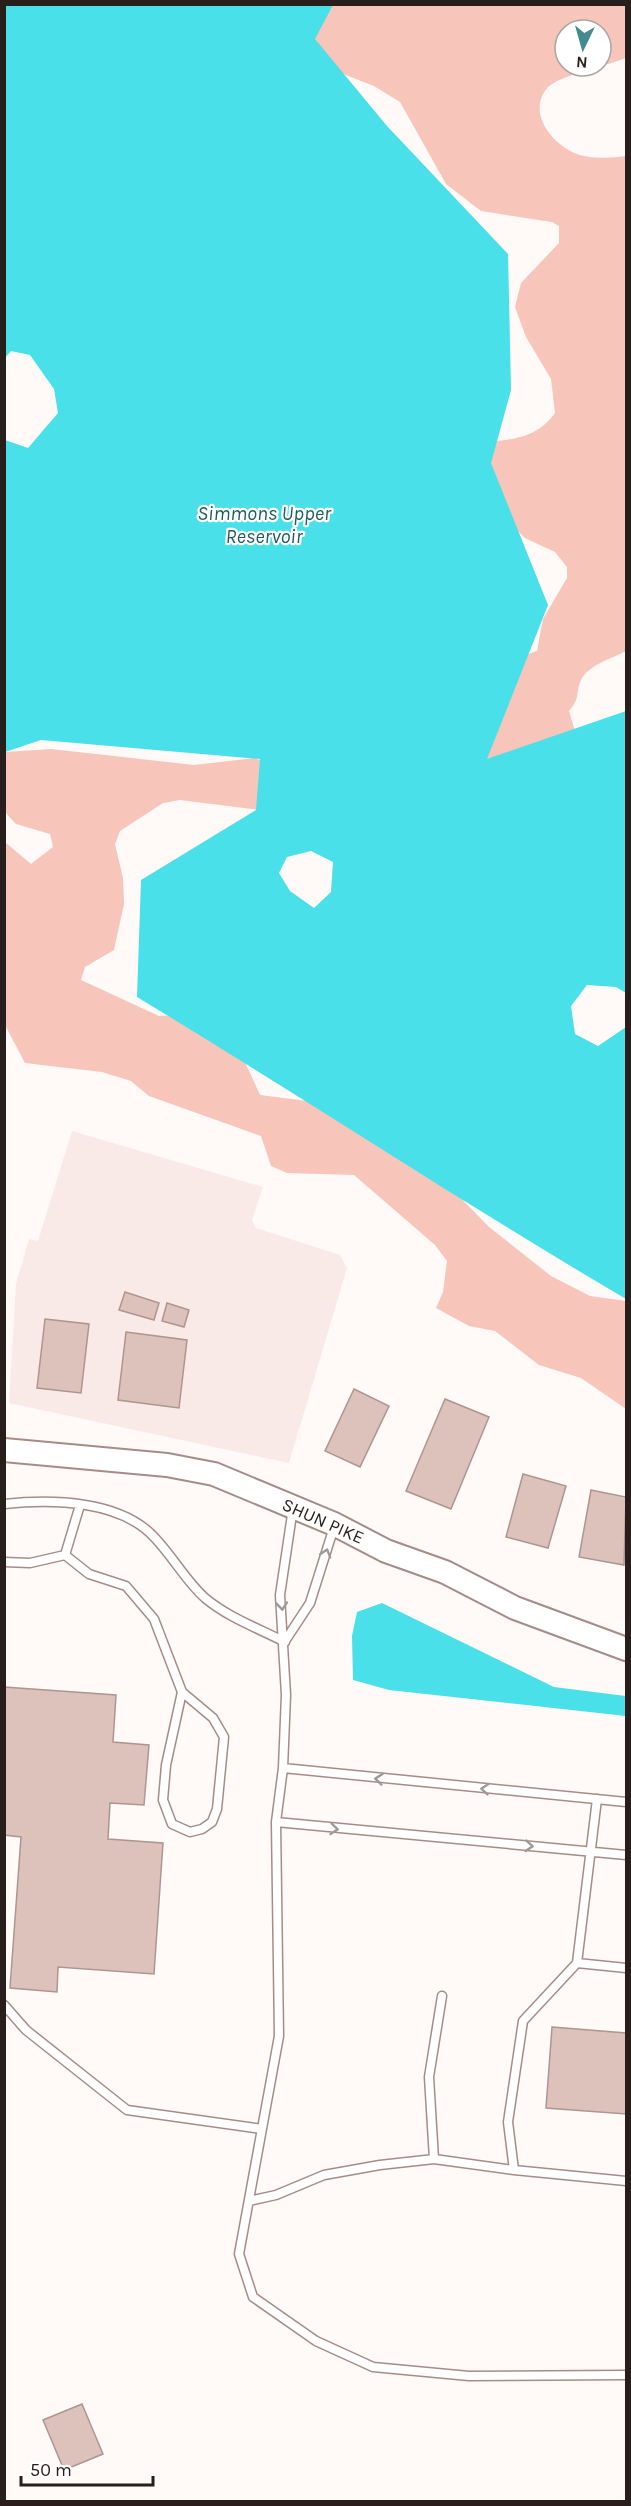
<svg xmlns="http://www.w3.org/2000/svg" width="631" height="2506" viewBox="0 0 631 2506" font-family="Karla,sans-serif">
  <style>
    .built { fill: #f9eae7 }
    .green { fill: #f7c5ba; fill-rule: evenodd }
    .water { fill: #49e0ea; fill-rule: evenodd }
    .building { fill: #ddc1bb; stroke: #af958f; stroke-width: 1.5 }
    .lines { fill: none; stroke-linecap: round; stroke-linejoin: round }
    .service-casing { stroke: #a68c86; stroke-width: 11 }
    .secondary-casing { stroke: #a68c86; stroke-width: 26 }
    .service { stroke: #fff; stroke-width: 8 }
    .secondary { stroke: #fff; stroke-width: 22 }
    .oneway { stroke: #9e9a98 }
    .labels { text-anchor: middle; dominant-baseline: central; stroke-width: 4.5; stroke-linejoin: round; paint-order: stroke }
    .street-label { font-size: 18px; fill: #281e1b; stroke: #fff }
    .water-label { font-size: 20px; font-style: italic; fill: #1f5c60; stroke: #fff }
  </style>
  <rect width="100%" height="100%" fill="#fff9f8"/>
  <!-- built -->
  <path class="built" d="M72,1131L263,1187L252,1220L256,1228L340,1255L347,1268L289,1463L9,1403L16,1284L29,1239L38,1241Z"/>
  <!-- green -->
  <path class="green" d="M314,5H626V58C609,65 559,76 548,87C525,113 554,147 580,155C594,159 612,158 626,156V651C613,658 588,665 581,680C575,694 581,697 569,711L577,738L489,760L461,747L503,662L537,651L543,619L567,578V567L555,552L525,538L505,519L475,442C506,441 536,440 555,413L551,379L526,337L515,307L521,283L559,243V226L552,222L481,211L446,184L400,102L374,86L307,60ZM565,30H601V66H565Z
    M51,749L194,765L255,758L277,767L275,812L180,800L163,803L120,831L115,844L123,878L124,904L114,950L85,967L81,980L159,1016L195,1014L229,1027L260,1095L307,1101L446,1183L489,1227L551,1276L590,1296L626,1301V1409L581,1378L539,1365L495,1331L469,1326L436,1308L443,1292L447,1261L435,1245L354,1175L287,1173L271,1166L261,1136L149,1096L131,1081L102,1072L25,1063L5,1025V842L31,864L53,847L50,834L16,824L5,812V752Z"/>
  <!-- water -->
  <path class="water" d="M5,4L333,5L315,39L387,126L508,254L511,390L491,463L548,605L487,759L626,711V993L616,987L587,985L571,1006L575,1034L598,1046L626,1027V1299C461,1202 301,1096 137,997L141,880L256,810L260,759L41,740L5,752V440L28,448L58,413L54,389L30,355L11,351L5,358ZM311,851L333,862L331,892L314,908L290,891L279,873L287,857Z
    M382,1603L554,1687L626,1696V1716L389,1690L353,1680L352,1636L357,1612Z"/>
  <!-- building -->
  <path class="building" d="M125,1292L159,1303L154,1320L119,1310Z
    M167,1303L189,1310L184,1327L162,1321Z
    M45,1319L89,1324L81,1393L37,1388Z
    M126,1332L187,1340L179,1408L118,1400Z
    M354,1389L389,1406L360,1467L325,1451Z
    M445,1399L489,1417L451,1509L406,1491Z
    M523,1474L566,1486L548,1548L506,1537Z
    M591,1490L626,1497L624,1565L579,1557Z
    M4,1687L116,1695L113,1742L149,1745L144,1805L110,1803L108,1839L163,1843L154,1974L58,1967L57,1992L10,1988L21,1837L4,1835Z
    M552,2027L626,2033V2114L546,2108Z
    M82,2404L103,2454L64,2470L43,2420Z"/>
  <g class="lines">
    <defs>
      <path id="service" d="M4,1504C52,1499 121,1500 155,1538C173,1557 186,1581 205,1598C229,1618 258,1628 285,1642
        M80,1505L65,1555L89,1574L126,1586L154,1619L182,1692L213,1718L224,1737L217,1809L212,1822L202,1829L190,1832L172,1824L163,1800L166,1765L182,1692
        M293,1508L280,1595L286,1695L283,1768L276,1822L279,2036L239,2254L253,2297L316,2341L373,2367L469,2376L626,2375
        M4,1562L30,1563L65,1555
        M285,1641L310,1603L334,1527
        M283,1768L626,1802
        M276,1822L626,1855
        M577,1963L597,1799
        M626,1968L577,1963L523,2021L508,2122L514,2170L626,2181
        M4,2005L26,2030L127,2110L262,2129
        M434,2159L429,2077L442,1996
        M249,2201L276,2195L324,2175L380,2165L434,2159L514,2170"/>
      <path id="secondary" d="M4,1450L167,1465L214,1474L334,1524L386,1551L445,1572L515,1608L626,1649"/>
    </defs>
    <!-- service casing -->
    <use href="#service" class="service-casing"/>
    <!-- secondary casing -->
    <use href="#secondary" class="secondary-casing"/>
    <!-- service -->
    <use href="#service" class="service"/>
    <!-- secondary -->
    <use href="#secondary" class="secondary"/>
  </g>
  <!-- one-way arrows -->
  <defs><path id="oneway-chevron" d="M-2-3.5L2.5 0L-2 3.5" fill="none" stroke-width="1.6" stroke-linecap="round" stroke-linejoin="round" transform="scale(1.5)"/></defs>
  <g class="oneway">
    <use href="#oneway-chevron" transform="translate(326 1553) rotate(-73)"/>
    <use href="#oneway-chevron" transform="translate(282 1606) rotate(84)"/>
    <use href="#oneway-chevron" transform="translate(379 1779) rotate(-174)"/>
    <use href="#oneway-chevron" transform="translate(485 1789) rotate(-175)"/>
    <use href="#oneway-chevron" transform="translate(334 1829) rotate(6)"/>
    <use href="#oneway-chevron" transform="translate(529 1846) rotate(5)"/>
  </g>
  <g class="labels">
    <!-- street labels -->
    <g class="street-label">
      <text transform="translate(323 1521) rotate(24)">SHUN PIKE</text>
    </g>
    <!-- water labels -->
    <g class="water-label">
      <text x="264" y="513">Simmons Upper<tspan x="264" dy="23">Reservoir</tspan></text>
    </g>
  </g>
  <!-- border -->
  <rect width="631" height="2506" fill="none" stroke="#281e1b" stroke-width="12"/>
  <!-- north arrow -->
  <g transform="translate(583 48) rotate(185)"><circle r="28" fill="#ffffff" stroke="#a9a5a4" stroke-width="1.5"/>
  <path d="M0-4.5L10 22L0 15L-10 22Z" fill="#438b90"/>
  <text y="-9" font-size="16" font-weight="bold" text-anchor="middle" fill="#281e1b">N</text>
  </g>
  <!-- scale -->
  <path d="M21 2476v9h132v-9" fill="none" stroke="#281e1b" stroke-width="3"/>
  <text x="30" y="2476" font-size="18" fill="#281e1b" stroke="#ffffff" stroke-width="4.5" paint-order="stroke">50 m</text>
</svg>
